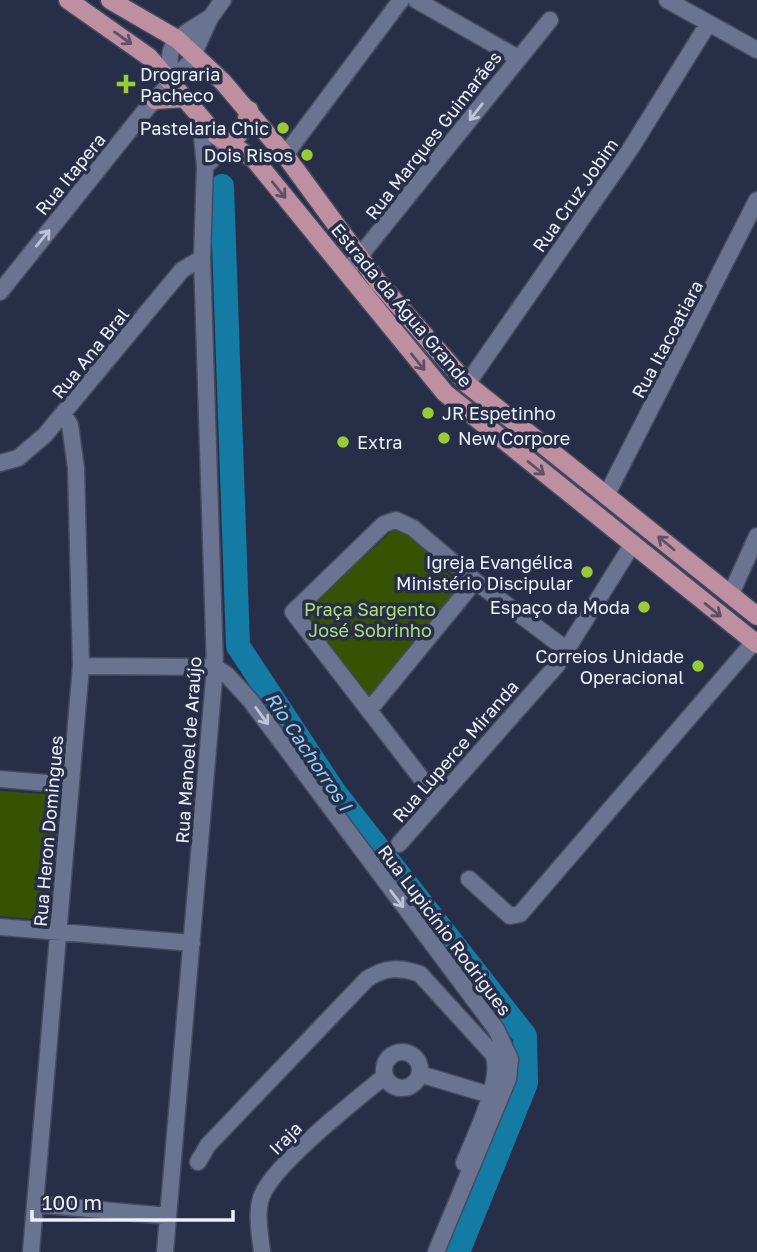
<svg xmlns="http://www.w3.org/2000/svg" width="757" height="1252" viewBox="0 0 757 1252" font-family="'Golos Text',sans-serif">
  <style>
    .green { fill: #385203 }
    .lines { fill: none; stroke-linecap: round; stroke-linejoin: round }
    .river { stroke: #137ba4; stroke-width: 24 }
    .minor-casing { stroke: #454b5f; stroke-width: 19 }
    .major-casing { stroke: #454b5f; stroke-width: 21 }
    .minor { stroke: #6a7390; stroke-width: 16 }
    .major { stroke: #be8fa1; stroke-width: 18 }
    .oneway { stroke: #5c5167 }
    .oneway2 { stroke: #bec4d7 }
    .poi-dot { fill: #98cb36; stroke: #272f48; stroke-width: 2.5 }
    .labels { text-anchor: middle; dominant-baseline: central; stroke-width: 7; stroke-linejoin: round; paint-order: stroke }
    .poi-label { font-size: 18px; fill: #ebf0fd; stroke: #272f48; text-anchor: end }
    .street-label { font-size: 18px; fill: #ebf0fd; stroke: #272f48 }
    .park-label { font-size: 18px; fill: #b4de79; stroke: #272f48 }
    .water-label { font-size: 19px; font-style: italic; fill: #8ecff2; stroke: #272f48 }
  </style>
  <rect width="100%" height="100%" fill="#272f48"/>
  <!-- green -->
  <path class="green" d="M403,521L460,587L369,701L300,615Z
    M0,791L59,795L52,921L0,916Z"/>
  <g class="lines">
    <!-- river -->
    <path class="river" d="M222,186L238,646L335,793L525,1036L526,1083L458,1252"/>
    <defs>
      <path id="minor" d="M416,0L518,58
        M667,0L757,50
        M173,82C162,42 178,38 209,18
        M285,155L401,0
        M205,166L230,144
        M346,273L550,20
        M0,292L148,107L190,62L210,18L223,0
        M467,384L631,148L708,24
        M0,463L18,458L45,435L182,270L202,258
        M607,494L757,200
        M730,596L757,536
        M81,666L215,667L227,675L250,700L496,1029L510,1059L508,1079L436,1252
        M370,709L475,581
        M0,779L70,785
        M438,800L293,612L384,524L396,520L413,528L475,581L567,650
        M399,844L557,665L632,545
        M469,879L510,916L520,914L754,642
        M0,927L192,943
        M384 1070a18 18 0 1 1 36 0a18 18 0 1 1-36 0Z
        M420,1074L490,1095
        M198,1162L208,1145L367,979C385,967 400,967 420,974L493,1054C504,1079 474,1137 464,1163
        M35,1204L168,1216
        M31,1252L81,666L76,468L70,425L64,415
        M165,1252L215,667L202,258L205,166L200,117
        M262,1252C260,1235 256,1214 261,1198C271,1166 357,1099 385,1076"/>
      <path id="major" d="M68,0L149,57L217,136L254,159L445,393L757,644
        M110,0L177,39L223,82L285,155L378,282L467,384L757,616
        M155,100L184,98
        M230,144L245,127L249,110"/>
    </defs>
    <!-- minor casing -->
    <use href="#minor" class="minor-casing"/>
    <!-- major casing -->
    <use href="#major" class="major-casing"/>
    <!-- minor -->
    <use href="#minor" class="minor"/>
    <!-- major -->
    <use href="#major" class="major"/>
  </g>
  <!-- one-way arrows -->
  <defs><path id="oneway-shaft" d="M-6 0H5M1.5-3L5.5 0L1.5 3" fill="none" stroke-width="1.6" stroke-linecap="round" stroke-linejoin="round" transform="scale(1.75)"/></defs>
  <g class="oneway">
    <use href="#oneway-shaft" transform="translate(123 38) rotate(35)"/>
    <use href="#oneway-shaft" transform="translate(279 190) rotate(51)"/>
    <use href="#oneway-shaft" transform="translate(418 362) rotate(51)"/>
    <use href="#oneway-shaft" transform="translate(536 468) rotate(39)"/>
    <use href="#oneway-shaft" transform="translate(666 543) rotate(-140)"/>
    <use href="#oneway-shaft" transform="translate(713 610) rotate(39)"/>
  </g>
  <g class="oneway2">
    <use href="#oneway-shaft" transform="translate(476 112) rotate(128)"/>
    <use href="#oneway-shaft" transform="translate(43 238) rotate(-51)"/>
    <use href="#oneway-shaft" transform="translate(262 716) rotate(54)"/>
    <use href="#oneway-shaft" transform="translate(397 899) rotate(53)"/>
  </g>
  <!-- markers -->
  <g class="poi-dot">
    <path d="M122.5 73.5h7v7h7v7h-7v7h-7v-7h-7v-7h7z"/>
    <circle cx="283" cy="128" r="7"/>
    <circle cx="307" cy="155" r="7"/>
    <circle cx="428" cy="413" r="7"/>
    <circle cx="444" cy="438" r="7"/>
    <circle cx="343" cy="442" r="7"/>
    <circle cx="587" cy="572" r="7"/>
    <circle cx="644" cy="607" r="7"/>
    <circle cx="698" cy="666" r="7"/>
  </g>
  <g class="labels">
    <!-- poi labels -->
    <g class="poi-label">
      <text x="140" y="74" text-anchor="start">Drograria<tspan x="140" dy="21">Pacheco</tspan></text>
      <text x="269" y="128">Pastelaria Chic</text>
      <text x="293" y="155">Dois Risos</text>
      <text x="442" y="413" text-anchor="start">JR Espetinho</text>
      <text x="458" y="438" text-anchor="start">New Corpore</text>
      <text x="357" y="442" text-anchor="start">Extra</text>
      <text x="573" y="562">Igreja Evangélica<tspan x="573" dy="21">Ministério Discipular</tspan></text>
      <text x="630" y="607">Espaço da Moda</text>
      <text x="684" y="656">Correios Unidade<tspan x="684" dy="21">Operacional</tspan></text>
    </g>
    <!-- street labels -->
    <g class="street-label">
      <text transform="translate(433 135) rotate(-52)">Rua Marques Guimarães</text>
      <text transform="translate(70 174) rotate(-51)">Rua Itapera</text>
      <text transform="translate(575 195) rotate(-55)">Rua Cruz Jobim</text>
      <text transform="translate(402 305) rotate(50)">Estrada da Água Grande</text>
      <text transform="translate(667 339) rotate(-62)">Rua Itacoatiara</text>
      <text transform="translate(90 353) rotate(-51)">Rua Ana Bral</text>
      <text transform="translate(188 750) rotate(-86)">Rua Manoel de Araújo</text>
      <text transform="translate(455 751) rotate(-49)">Rua Luperce Miranda</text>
      <text transform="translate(48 831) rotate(-85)">Rua Heron Domingues</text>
      <text transform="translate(445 930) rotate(53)">Rua Lupicínio Rodrigues</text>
      <text transform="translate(285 1138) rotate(-45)">Iraja</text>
    </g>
    <!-- park labels -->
    <g class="park-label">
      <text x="370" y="609">Praça Sargento<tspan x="370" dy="21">José Sobrinho</tspan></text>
    </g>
    <!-- water labels -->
    <g class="water-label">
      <text transform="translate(309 751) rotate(56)">Rio Cachorros I</text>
    </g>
  </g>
  <!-- scale -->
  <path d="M32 1210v10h201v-10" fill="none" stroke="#ebf0fd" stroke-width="3.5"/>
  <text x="42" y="1210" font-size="21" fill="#ebf0fd" stroke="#272f48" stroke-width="5" paint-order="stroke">100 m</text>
</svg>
